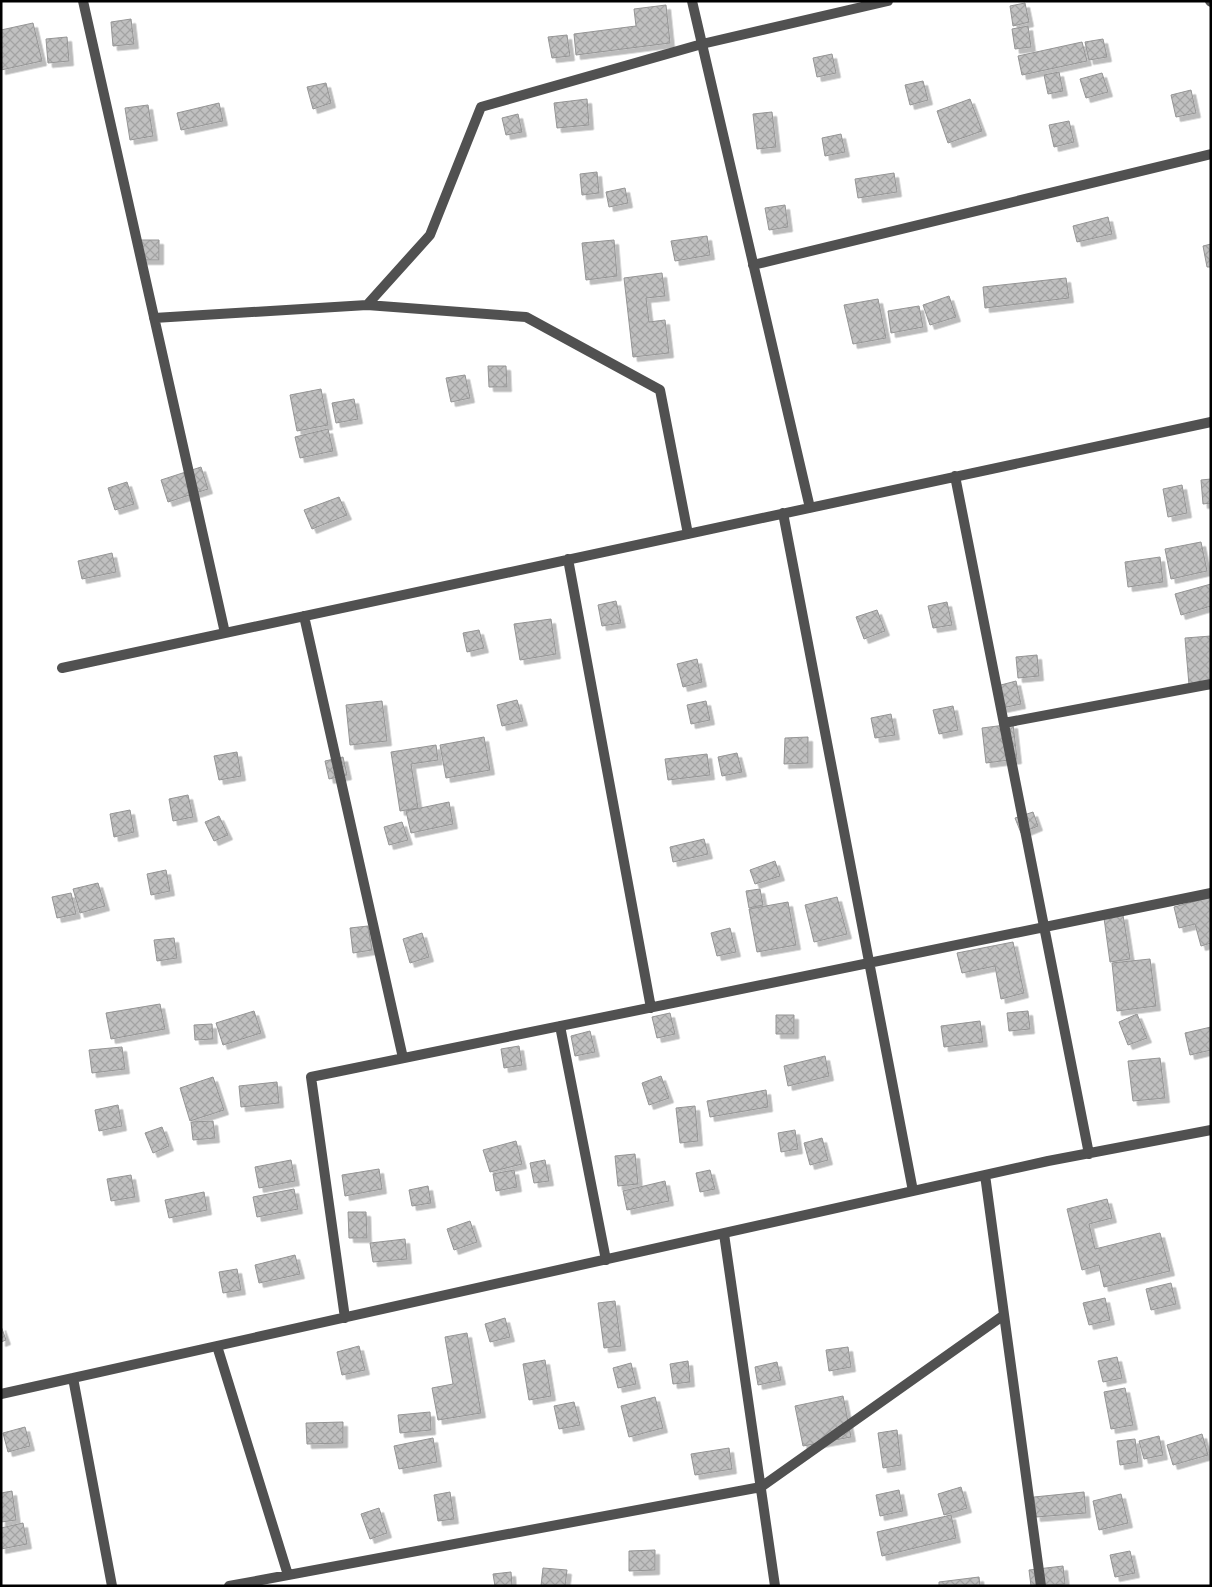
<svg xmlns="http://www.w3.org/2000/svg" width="1212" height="1587" viewBox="0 0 1212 1587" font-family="'Archivo Narrow',sans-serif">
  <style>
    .building { fill: url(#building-cross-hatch); stroke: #959595; filter: url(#shadow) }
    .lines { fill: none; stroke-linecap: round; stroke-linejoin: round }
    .minor { stroke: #515151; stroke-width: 10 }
  </style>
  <defs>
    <pattern id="building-cross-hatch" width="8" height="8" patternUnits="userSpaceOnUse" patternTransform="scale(1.25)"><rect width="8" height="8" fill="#c0c0c0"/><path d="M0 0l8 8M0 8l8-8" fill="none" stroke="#a3a3a3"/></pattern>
    <filter id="shadow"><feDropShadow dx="4.5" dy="4.5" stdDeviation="0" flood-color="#0004"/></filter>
  </defs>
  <rect width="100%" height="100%" fill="#fff"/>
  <!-- building -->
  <path class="building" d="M1025,3L1029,22L1013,26L1010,6Z
    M666,5L670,43L576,55L574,34L636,26L634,9Z
    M131,19L134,44L113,46L111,22Z
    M33,23L42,61L1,70V30Z
    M1028,26L1031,47L1015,49L1012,29Z
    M567,35L570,56L552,58L548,37Z
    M67,37L69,61L48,63L46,39Z
    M1103,39L1107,57L1089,60L1085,42Z
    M1082,42L1087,61L1022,75L1018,56Z
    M832,54L836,73L817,77L813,58Z
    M1059,72L1063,91L1048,94L1044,75Z
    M1102,73L1108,92L1086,98L1080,79Z
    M923,81L928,100L910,105L905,85Z
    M326,83L331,103L313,109L307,87Z
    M1191,90L1196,113L1176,117L1171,95Z
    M587,99L589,125L557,128L554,103Z
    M970,99L982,131L948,143L937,111Z
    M219,103L223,121L181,130L177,113Z
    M148,105L153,136L130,140L125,108Z
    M772,112L776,147L757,149L753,114Z
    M518,114L522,132L506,135L502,118Z
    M1069,121L1074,142L1054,147L1049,125Z
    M841,134L845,152L825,156L822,138Z
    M597,172L599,193L582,195L580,174Z
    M894,173L897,192L858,198L855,179Z
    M625,188L628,203L609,207L606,192Z
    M785,205L788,227L769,230L765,208Z
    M1108,217L1112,234L1077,242L1073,226Z
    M707,236L710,255L675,261L671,241Z
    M139,240H159V260H139Z
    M614,240L617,276L586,280L582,243Z
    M1211,244V267H1207L1203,246Z
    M662,273L665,296L646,298L649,322L665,320L669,353L633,357L624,278Z
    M1066,278L1069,298L985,308L983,287Z
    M949,296L956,317L930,325L923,305Z
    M878,299L886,338L853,344L844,305Z
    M919,306L923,327L891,333L888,311Z
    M488,366H506L507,387H489Z
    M465,375L470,398L451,402L446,378Z
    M321,389L328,425L297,431L290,395Z
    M354,399L358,419L336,423L332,403Z
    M328,429L333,451L300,458L295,437Z
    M201,467L208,489L168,502L161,480Z
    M1211,479V503L1203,504L1201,480Z
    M127,482L134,504L115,510L108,488Z
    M1182,485L1187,513L1168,517L1163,489Z
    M339,497L347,515L312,529L304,510Z
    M1201,542L1207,571L1171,579L1165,549Z
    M112,553L116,572L82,579L78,561Z
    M1160,557L1163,582L1128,587L1125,562Z
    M1211,584V606L1181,615L1175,594Z
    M616,601L621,623L602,626L598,605Z
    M947,602L952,625L933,628L928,606Z
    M877,610L885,631L864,639L856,617Z
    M551,619L556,654L520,660L514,624Z
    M479,630L484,648L467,652L463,633Z
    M1211,636V684L1189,685L1185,638Z
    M1037,655L1039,676L1018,678L1016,657Z
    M697,659L702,682L683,687L677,664Z
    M1016,681L1021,704L1002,708L997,686Z
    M517,700L523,721L502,726L497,705Z
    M382,701L387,741L350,745L346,705Z
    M706,701L710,720L691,724L687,705Z
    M953,706L958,730L939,734L933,710Z
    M891,714L895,735L875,738L871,718Z
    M1013,724L1017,759L986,763L982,728Z
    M484,737L490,770L446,778L440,745Z
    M808,737V763L784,764L785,738Z
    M436,745L438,760L411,764L418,808L400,811L391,752Z
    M237,752L241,776L219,780L214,756Z
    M737,753L742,772L722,776L718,757Z
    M707,754L710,775L668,780L665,759Z
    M343,757L347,775L329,779L325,761Z
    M188,795L193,817L173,821L169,799Z
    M449,802L453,824L411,833L406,811Z
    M130,810L134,832L114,837L110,814Z
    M1033,812L1038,826L1021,833L1015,818Z
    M219,816L228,835L214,841L205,822Z
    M402,822L408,840L389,845L384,827Z
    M704,839L708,854L673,862L670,847Z
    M775,861L780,876L755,884L750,870Z
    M166,870L170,891L151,895L147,874Z
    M98,883L105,906L80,913L73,889Z
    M760,889L763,905L749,908L746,891Z
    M71,893L76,914L57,918L52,897Z
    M837,897L847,934L814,942L805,905Z
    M1211,897V943L1201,946L1195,924L1179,928L1174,907Z
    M788,902L796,945L757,952L749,909Z
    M1123,915L1130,959L1110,962L1104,918Z
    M368,926L372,950L353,953L350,928Z
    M730,928L736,952L717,956L711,933Z
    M422,933L429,957L410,963L403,939Z
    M174,938L177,958L157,961L154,940Z
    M1013,942L1024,993L1001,999L995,966L962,973L957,953Z
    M1150,959L1156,1006L1117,1011L1112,963Z
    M160,1004L165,1029L111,1039L106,1013Z
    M254,1011L261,1033L223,1045L216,1023Z
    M1028,1011L1030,1029L1009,1031L1007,1013Z
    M670,1013L675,1034L657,1038L652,1017Z
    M1137,1014L1147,1038L1128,1045L1119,1022Z
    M776,1015H794V1034H776Z
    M980,1021L983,1042L944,1047L941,1026Z
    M212,1024L213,1039L195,1040L194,1025Z
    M1211,1027V1050L1190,1055L1185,1033Z
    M590,1031L595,1052L575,1056L571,1036Z
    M519,1046L522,1065L504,1068L501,1049Z
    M122,1047L125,1069L92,1073L89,1050Z
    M825,1056L829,1076L788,1086L784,1066Z
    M1160,1058L1165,1098L1133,1101L1128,1061Z
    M661,1076L669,1098L649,1105L642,1083Z
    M213,1077L224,1110L190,1121L180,1088Z
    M277,1082L279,1103L241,1107L239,1086Z
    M766,1090L768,1107L710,1117L707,1101Z
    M118,1105L122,1126L99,1131L95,1110Z
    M695,1106L698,1141L680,1143L676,1108Z
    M213,1121L215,1138L193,1140L191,1122Z
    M162,1127L169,1146L153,1153L145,1133Z
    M795,1130L798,1149L781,1152L778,1133Z
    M822,1138L828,1160L810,1165L804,1143Z
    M516,1141L522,1164L490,1172L483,1150Z
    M635,1154L638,1184L618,1186L615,1156Z
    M291,1160L295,1181L259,1188L255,1167Z
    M545,1160L549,1181L534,1183L530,1163Z
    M379,1169L382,1189L345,1196L342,1175Z
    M514,1170L517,1187L496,1191L493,1174Z
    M710,1170L715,1189L700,1192L696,1173Z
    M131,1175L135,1197L111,1201L107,1179Z
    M665,1181L669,1201L627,1210L623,1191Z
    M428,1186L431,1203L412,1206L409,1190Z
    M294,1189L298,1209L257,1217L253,1197Z
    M204,1192L207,1210L169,1218L165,1200Z
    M1107,1199L1112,1218L1089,1224L1095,1249L1160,1233L1170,1271L1104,1287L1099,1265L1082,1270L1067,1209Z
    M348,1212H366L367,1238H349Z
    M470,1221L477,1242L454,1250L447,1229Z
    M405,1239L407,1259L373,1262L370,1243Z
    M295,1255L300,1274L259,1283L255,1265Z
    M237,1269L241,1290L223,1293L219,1272Z
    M1171,1283L1176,1304L1151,1310L1146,1289Z
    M1105,1298L1110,1320L1089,1325L1083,1303Z
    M615,1301L621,1346L604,1348L598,1303Z
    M505,1318L510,1337L490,1342L485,1324Z
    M1,1326L6,1340L1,1342Z
    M467,1333L481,1413L438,1420L432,1388L453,1384L445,1337Z
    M359,1346L365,1370L342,1375L337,1352Z
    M848,1347L851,1367L829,1371L826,1350Z
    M1117,1357L1122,1378L1103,1382L1098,1361Z
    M545,1360L551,1396L529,1400L523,1364Z
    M688,1361L690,1382L673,1384L670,1364Z
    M777,1362L781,1380L758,1385L755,1367Z
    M631,1363L636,1384L618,1388L613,1368Z
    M1125,1388L1133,1425L1111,1429L1104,1392Z
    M843,1396L851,1437L803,1446L795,1406Z
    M655,1397L663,1428L629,1437L621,1406Z
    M574,1402L580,1425L559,1429L554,1406Z
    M430,1412L431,1430L400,1433L398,1415Z
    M343,1422V1443L307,1444L306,1423Z
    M25,1427L30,1446L8,1452L3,1433Z
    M897,1430L901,1465L883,1468L878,1433Z
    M1202,1434L1208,1455L1173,1465L1167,1445Z
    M1159,1436L1163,1455L1144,1459L1139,1441Z
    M433,1438L437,1462L399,1469L394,1446Z
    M1135,1439L1138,1462L1120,1465L1117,1441Z
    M729,1448L732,1469L695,1475L691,1454Z
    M961,1487L967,1508L944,1515L938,1494Z
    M899,1490L903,1511L880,1516L876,1495Z
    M12,1491L16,1520L1,1522V1493Z
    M450,1492L454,1519L438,1521L434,1495Z
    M1084,1492L1086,1513L1036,1517L1034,1497Z
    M1121,1494L1128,1523L1099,1530L1093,1501Z
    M379,1508L387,1533L370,1539L361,1514Z
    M951,1515L956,1538L882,1556L877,1532Z
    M23,1523L27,1544L1,1549V1528Z
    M655,1550V1570L629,1571V1551Z
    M1130,1551L1135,1573L1115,1577L1110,1555Z
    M1063,1566L1065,1584L1031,1586L1029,1570Z
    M543,1568L567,1570L565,1586H541Z
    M511,1572L512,1586H495L493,1574Z
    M979,1577L980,1586H939V1582Z"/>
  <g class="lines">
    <!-- minor -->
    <path class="minor" d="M83,1L225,633
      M692,1L810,508
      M1210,1L1211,2
      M753,265L1211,154
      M367,305L526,317L660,390L688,534
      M154,318L367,305L430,235L481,107L702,44L888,1
      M955,476L1089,1154
      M783,513L913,1191
      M568,559L651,1008
      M304,616L403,1058
      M62,668L1211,422
      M1004,723L1211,684
      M560,1026L606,1260
      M985,1175L1041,1586
      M724,1234L775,1586
      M345,1318L311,1077L1211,893
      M217,1346L288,1575
      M73,1378L112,1586
      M1,1394L1048,1161L1211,1130
      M229,1586L761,1487L1004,1315"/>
  </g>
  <!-- border -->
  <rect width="1212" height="1587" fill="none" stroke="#000000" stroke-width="5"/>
</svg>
